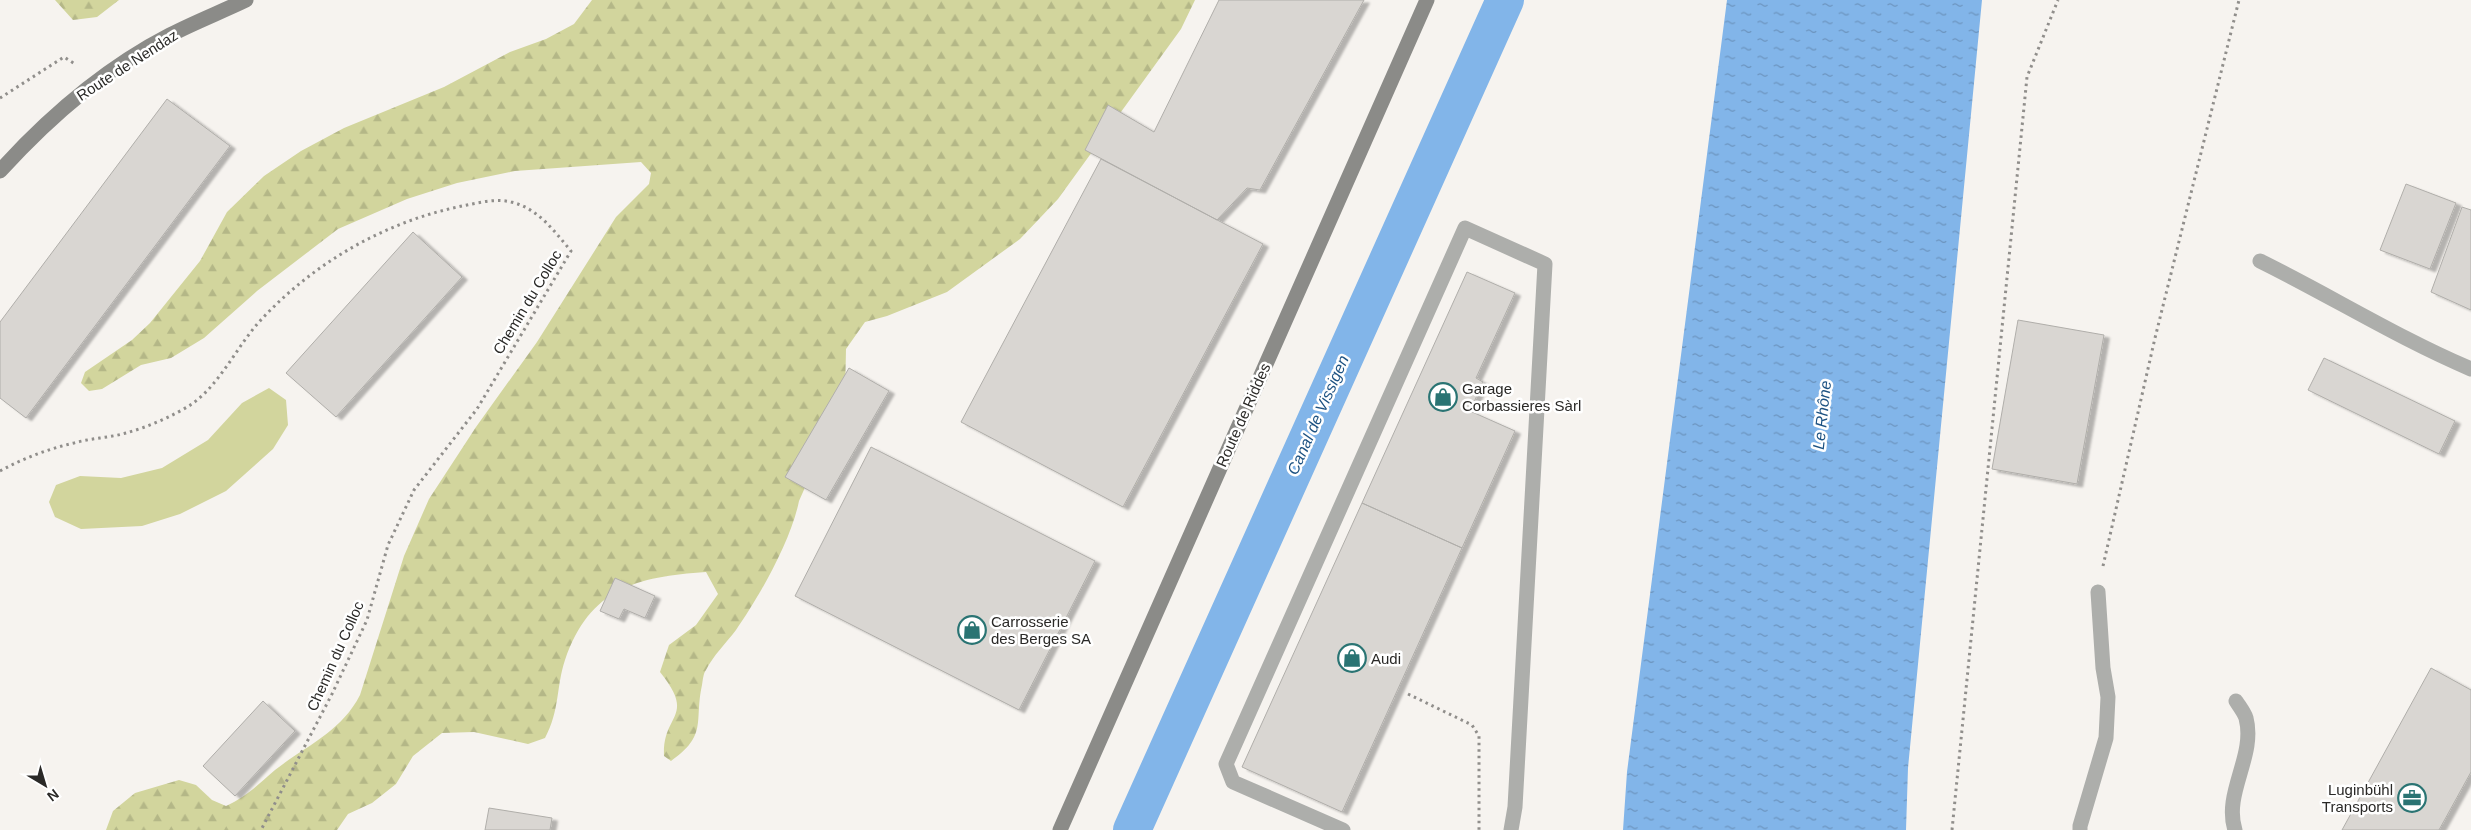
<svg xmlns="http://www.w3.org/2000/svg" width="2471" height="830" viewBox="0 0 2471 830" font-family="Helvetica,sans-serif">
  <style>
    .grass { fill: #d2d59d }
    .forest { fill: url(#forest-firs) }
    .water { fill: url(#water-ripples) }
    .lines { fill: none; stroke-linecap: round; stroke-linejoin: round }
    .canal { stroke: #82b5e9; stroke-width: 38 }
    .building { fill: #d9d6d2; stroke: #b0aeaa; filter: url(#shadow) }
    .path { stroke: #908e8b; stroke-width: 3; stroke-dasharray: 2.5 4; stroke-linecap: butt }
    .lane { stroke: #adaeab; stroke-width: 15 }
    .secondary { stroke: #8b8b88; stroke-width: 15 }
    .labels { text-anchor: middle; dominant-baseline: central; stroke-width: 5; stroke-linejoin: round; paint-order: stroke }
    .street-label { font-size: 15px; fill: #2a2927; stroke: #fff }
    .poi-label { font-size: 15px; fill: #2a2927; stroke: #fff; text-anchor: start }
    .water-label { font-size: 16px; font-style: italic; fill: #1d5282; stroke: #fff }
  </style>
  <defs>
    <pattern id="forest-firs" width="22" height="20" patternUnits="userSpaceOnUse" patternTransform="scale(1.25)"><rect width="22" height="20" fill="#d2d59d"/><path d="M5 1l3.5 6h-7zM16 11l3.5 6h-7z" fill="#b4b787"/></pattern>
    <pattern id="water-ripples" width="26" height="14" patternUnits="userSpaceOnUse" patternTransform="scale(1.25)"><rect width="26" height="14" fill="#82b5e9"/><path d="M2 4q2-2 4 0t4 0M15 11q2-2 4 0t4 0" fill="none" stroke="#6b93bd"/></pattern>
    <filter id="shadow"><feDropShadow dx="5.5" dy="3" stdDeviation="1" flood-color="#0004"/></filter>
  </defs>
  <rect width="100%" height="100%" fill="#f6f3ef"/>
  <!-- grass -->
  <path class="grass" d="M269,388L286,400L288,425L273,449L226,491L180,514L142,526L81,529L55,517L49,502L56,485L80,476L121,478L162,468L208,440L242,403Z"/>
  <!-- forest -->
  <path class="forest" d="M55,0H119L97,17L73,20Z
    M592,0H1195L1181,29L1058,199L1020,239L947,292L887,316L865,322L846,349L845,397L799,501C791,541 759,597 736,630C726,643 713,656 706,670C703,674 703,680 702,685C694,722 708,735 671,761L664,756C662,713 697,718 660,672L669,645L696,625L718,594L706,572C636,577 590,588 565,660C556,687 560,710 545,738L528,744L474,732L442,733L413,756L396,784L372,803L348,814L337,830H106L113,811L135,793L179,780L196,785L212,800L226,806C248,796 257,785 275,770C307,745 341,732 360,695L404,556L429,499L476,427L537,342L616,217L649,184L651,173L641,162L515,171L457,183L407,199L338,229L257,291L204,338L171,358L141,365L102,389L89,391L81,383L85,372L132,340L150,323L200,261L227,212L264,176L301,151L344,128L444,87L510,52L546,39L574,24Z"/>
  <!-- water -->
  <path class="water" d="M1727,0H1982L1908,768L1906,830H1623L1627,772Z"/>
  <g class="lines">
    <!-- canal -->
    <path class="canal" d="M1132,830L1505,0"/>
  </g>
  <!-- building -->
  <path class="building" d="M1219,0H1364L1260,190L1247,188L1217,220L1085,150L1108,105L1154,132Z
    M167,99L230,146L26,418L0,398V322Z
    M1101,159L1263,244L1123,507L961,422Z
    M2406,184L2456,203L2430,269L2380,250Z
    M2462,207L2471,210V310L2431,292Z
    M413,232L462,277L336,417L286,373Z
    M1467,272L1515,293L1476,378L1483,382L1470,411L1515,431L1462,548L1362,503Z
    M2018,320L2104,335L2077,484L1992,469Z
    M2324,358L2455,421L2439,454L2308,390Z
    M849,368L889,391L826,500L785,477Z
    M871,447L1095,561L1019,710L795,596Z
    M1362,503L1462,548L1342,812L1242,767Z
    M615,578L655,596L645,618L624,609L619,619L600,611Z
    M2431,668L2471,690V772L2439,830H2342Z
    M263,701L295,731L235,796L203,766Z
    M489,808L552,818L550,830H485Z"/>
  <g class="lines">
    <!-- path -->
    <path class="path" d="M0,98L64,57L75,64
      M0,471C24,458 48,449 74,443C91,438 109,438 126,433C148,427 173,416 192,404C220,384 236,348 259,322C313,263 384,222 462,206C478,203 495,198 511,202C538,208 554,231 571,251L477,409L414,490L388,545L367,620L332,694L261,830
      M2103,566L2155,338L2239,0
      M1408,694L1472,725L1479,736V830
      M1952,830L2027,77L2058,0"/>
    <!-- lane -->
    <path class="lane" d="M2260,261C2331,296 2398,338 2471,369
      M1343,830L1233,782L1226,764L1465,228L1545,264L1515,807L1511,830
      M2080,830V826L2106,738L2108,697L2103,668L2098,592
      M2235,830C2223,793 2256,756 2246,718C2244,712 2239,706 2236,701"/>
    <!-- secondary -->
    <path class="secondary" d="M0,171C49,117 104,69 170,35C195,22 221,12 246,0
      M1060,830L1427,0"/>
  </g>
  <!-- icons -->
  <defs>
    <symbol id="shop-ring" viewBox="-11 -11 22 22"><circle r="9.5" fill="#fff" stroke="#2a7473" stroke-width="1.5"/><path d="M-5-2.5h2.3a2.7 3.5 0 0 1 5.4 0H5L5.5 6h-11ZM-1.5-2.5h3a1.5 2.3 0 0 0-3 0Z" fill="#2a7473"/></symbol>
    <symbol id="office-ring" viewBox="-11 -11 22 22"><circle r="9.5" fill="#fff" stroke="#2a7473" stroke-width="1.5"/><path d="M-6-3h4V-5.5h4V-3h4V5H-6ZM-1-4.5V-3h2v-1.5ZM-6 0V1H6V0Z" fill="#2a7473"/></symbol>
  </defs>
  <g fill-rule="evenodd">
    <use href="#shop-ring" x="1427" y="381" width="32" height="32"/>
    <use href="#shop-ring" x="956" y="614" width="32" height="32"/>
    <use href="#shop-ring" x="1336" y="642" width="32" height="32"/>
    <use href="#office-ring" x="2396" y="782" width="32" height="32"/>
  </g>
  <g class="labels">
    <!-- street labels -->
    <g class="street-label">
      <text transform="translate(127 65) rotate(-33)">Route de Nendaz</text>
      <text transform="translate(527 302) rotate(-59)">Chemin du Colloc</text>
      <text transform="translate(1243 415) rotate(-66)">Route de Riddes</text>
      <text transform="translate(335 656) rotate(-66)">Chemin du Colloc</text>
    </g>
    <!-- poi labels -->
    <g class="poi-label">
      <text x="1462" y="388">Garage<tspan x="1462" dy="17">Corbassieres Sàrl</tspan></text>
      <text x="991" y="621">Carrosserie<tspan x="991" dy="17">des Berges SA</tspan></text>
      <text x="1371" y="658">Audi</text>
      <text x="2393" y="789" text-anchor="end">Luginbühl<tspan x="2393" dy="17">Transports</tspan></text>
    </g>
    <!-- water labels -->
    <g class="water-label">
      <text transform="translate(1318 415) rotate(-66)">Canal de Vissigen</text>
      <text transform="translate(1822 415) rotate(-84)">Le Rhône</text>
    </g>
  </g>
  <!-- north arrow -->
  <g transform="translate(45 785) rotate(142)" stroke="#ffffff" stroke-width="4" paint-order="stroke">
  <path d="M0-4L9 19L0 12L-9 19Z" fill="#2a2927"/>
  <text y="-8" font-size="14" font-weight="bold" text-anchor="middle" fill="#2a2927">N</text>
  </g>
</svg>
